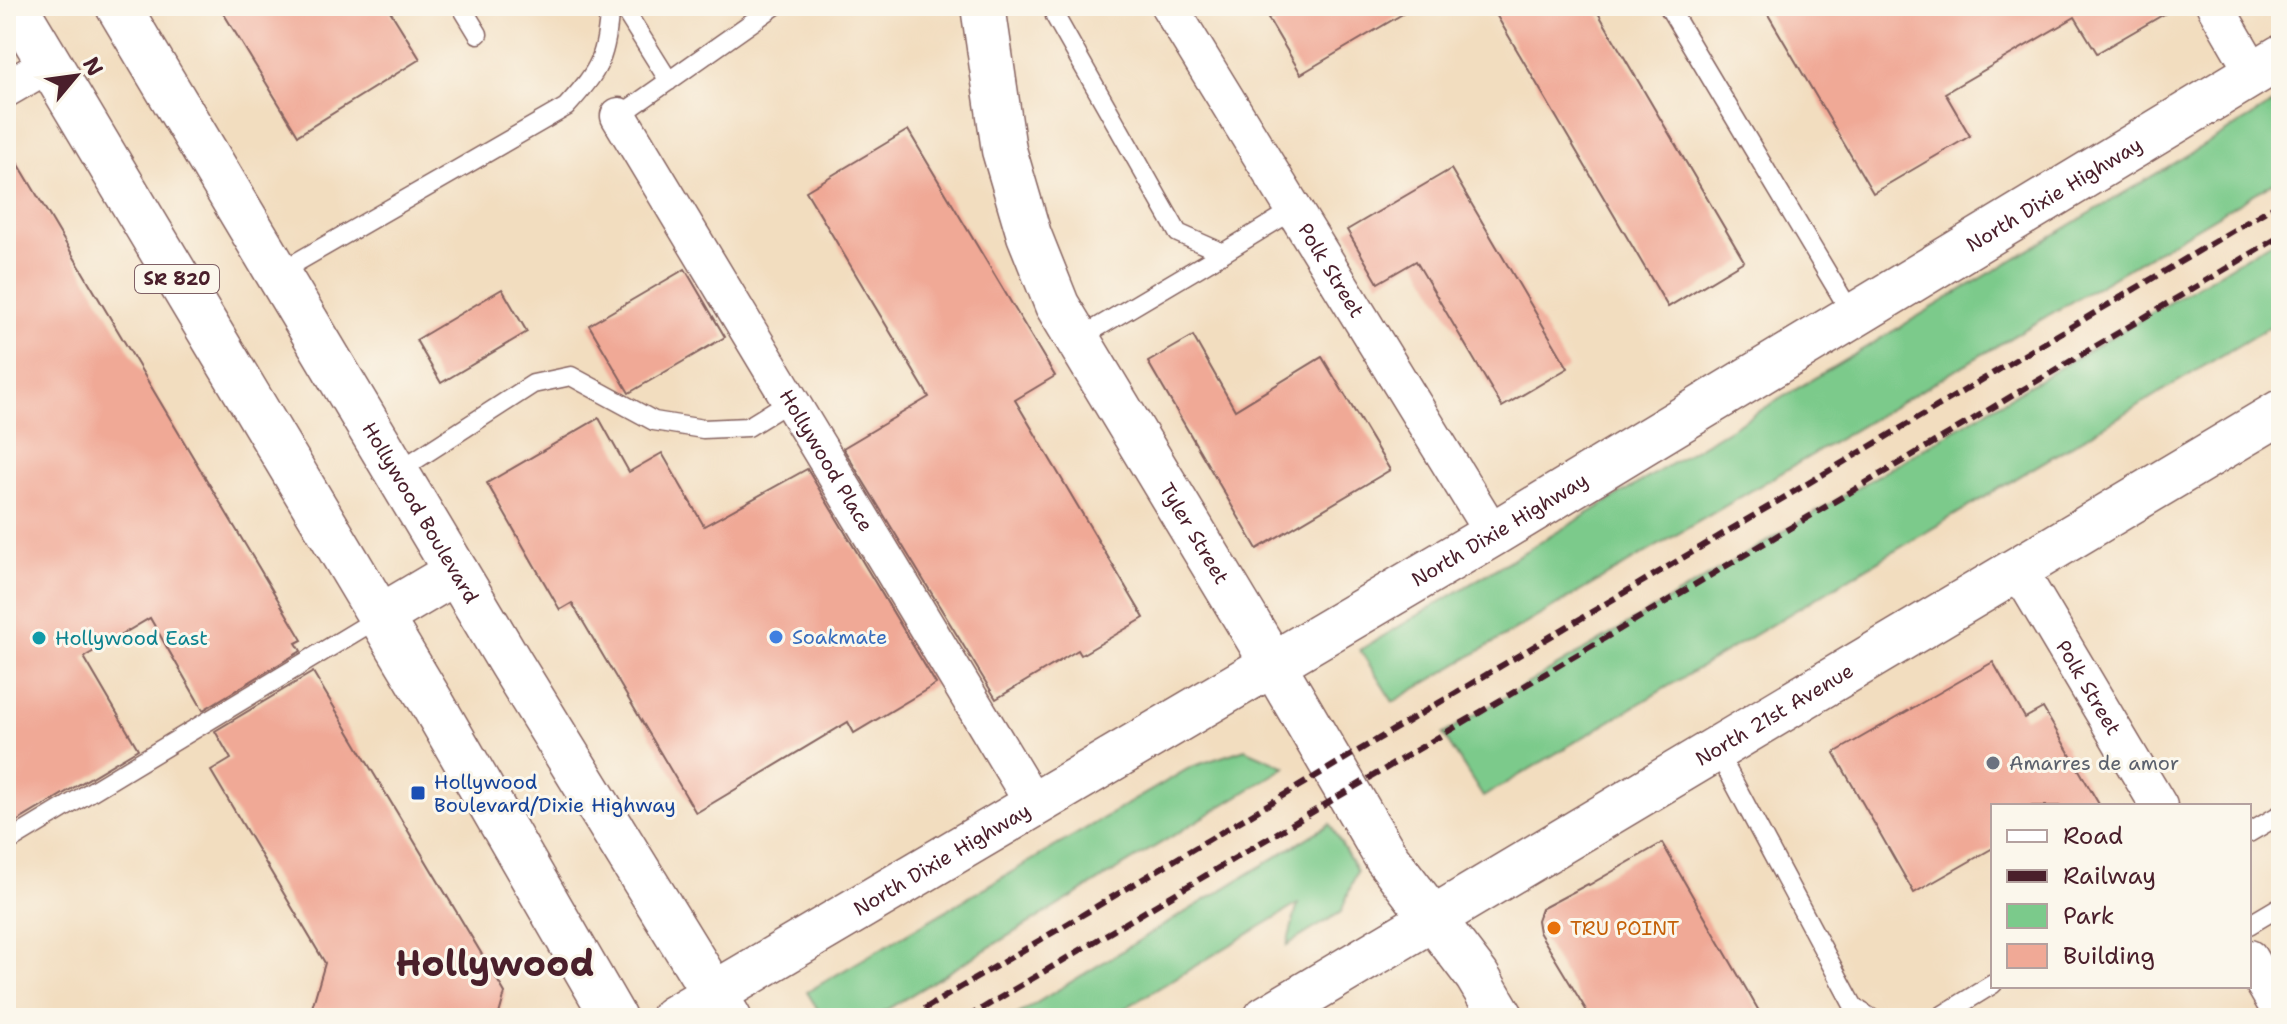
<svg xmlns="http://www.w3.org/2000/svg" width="2287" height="1024" viewBox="0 0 2287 1024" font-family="'Shantell Sans',sans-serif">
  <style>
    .green { fill: #7bca8b; stroke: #62745b; stroke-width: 2 }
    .building { fill: #f0a996 }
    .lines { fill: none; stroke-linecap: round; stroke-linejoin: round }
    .service-casing { stroke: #85625f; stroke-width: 21 }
    .minor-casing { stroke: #85625f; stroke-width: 39 }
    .secondary-casing { stroke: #85625f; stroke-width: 47 }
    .primary-casing { stroke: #85625f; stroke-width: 47 }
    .service { stroke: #fff; stroke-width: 18 }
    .minor { stroke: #fff; stroke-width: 36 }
    .secondary { stroke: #fff; stroke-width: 44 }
    .primary { stroke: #fff; stroke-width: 44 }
    .rail { stroke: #4a1f2b; stroke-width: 6; stroke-dasharray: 12 6; stroke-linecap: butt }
    .shop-dot { fill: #3f7fe0; stroke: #fbf7ec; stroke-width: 3 }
    .culture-dot { fill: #0f9aa8; stroke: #fbf7ec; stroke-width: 3 }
    .worship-dot { fill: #6b7280; stroke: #fbf7ec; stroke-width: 3 }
    .transit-dot { fill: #1a4fb4; stroke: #fbf7ec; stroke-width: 3 }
    .food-dot { fill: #e8710a; stroke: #fbf7ec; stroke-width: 3 }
    .labels { text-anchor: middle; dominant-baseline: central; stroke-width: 6; stroke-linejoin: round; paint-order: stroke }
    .shield { fill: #fbf7ec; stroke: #7f6065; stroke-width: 2 }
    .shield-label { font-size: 18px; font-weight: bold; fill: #4a1f2b }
    .street-label { font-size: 20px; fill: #4a1f2b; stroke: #fbf7ec }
    .shop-label { font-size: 20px; fill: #366cbe; stroke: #fbf7ec; text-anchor: start }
    .culture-label { font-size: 20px; fill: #0d838f; stroke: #fbf7ec; text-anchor: start }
    .worship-label { font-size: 20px; fill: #5b616d; stroke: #fbf7ec; text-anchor: start }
    .transit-label { font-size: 20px; fill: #164399; stroke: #fbf7ec; text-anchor: start }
    .food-label { font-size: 20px; fill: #c56008; stroke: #fbf7ec; text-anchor: start }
    .town-label { font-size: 36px; font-weight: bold; fill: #4a1f2b; stroke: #fbf7ec }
  </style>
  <rect width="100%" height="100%" fill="#fbf7ec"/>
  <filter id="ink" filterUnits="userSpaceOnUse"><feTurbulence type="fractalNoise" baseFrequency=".0125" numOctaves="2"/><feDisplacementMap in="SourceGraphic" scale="16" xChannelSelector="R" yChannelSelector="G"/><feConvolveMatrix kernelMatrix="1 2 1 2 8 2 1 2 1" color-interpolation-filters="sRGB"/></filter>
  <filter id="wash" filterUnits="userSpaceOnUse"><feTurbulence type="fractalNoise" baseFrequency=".006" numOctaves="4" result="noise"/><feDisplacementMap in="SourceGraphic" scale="32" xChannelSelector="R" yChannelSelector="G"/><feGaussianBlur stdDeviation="1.8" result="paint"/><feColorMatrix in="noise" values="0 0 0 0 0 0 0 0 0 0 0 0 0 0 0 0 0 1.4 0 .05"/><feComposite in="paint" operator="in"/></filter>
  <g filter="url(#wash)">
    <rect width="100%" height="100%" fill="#f2ddbf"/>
    <!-- green -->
    <path class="green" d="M2281,99V178L1393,702L1360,650Z
      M2281,236V320L1483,797L1443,734Z
      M1245,749L1286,767L873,1018H823L807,992L1191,767Z
      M1330,824L1357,871L1341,912L1287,945L1298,904L1109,1018H1012Z"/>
    <g id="blocks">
      <!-- building -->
      <path class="building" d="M219,6H387L420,59L298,135Z
        M1289,6H1416L1301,74L1268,18Z
        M1491,6H1594L1744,261L1668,307Z
        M1763,6H2178L2097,53L2075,17L1945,93L1970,136L1873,193Z
        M908,130L1055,376L1015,400L1144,618L1081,655L1078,650L996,699L843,448L929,397L806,191Z
        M6,143L302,640L296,643L301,651L203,710L150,618L84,657L138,749L6,828Z
        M1451,169L1568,368L1502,407L1416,261L1378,283L1347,230Z
        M685,269L725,337L629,393L589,325Z
        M502,289L527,332L441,383L416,340Z
        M1193,336L1235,410L1322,357L1390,470L1257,549L1148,362Z
        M599,418L629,472L662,453L704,526L807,469L936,684L854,733L848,722L696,813L572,603L560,610L487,483Z
        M1993,662L2025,718L2043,708L2100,806H1993V848L1914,893L1834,753Z
        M313,672L505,993L498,1018H309L325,963L211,771L231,759L215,731Z
        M1662,843L1763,1018H1591L1539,932L1537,920L1541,909L1588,884L1589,885Z"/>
    </g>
  </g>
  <g filter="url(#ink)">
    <use href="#blocks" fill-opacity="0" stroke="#85625f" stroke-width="2"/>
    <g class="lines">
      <defs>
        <path id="service" d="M461,6L478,34
          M622,6L669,81
          M1059,6L1055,16L1178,233L1223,253L1295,209
          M1668,6L1853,316
          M619,116L775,6
          M278,273L566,107C602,67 605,59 610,6
          M1078,339L1223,253
          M397,472L533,384L571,376L654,421L703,429L748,427L790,401
          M1716,749L1854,1007L1871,1018
          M2249,833L2281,814
          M6,843L380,617
          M2249,925L2281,906
          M1938,1018L1993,984"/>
        <g id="minor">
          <path id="s1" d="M1169,6L1493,534"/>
          <path d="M2215,6L2254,73"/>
          <path d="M6,89L49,64"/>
          <path id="s2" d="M619,116L1034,805"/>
          <path id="s3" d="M2018,569L2159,806"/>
          <path d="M2249,958L2281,1013"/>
        </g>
        <g id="secondary">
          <path id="s4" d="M983,6L1004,150L1029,235L1057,305L1273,664"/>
        </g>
        <g id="primary">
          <path d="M15,6L432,703L614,1018"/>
          <path id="s5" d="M118,6L511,664L729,1018"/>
          <path d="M380,617L456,572"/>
          <path d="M1273,664L1386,857L1477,976L1502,1018"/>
          <path id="s6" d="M673,1018L1493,534L2281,57"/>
          <path id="s7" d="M1266,1018L2281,412"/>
        </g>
      </defs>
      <!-- service casing -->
      <use href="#service" class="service-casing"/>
      <!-- minor casing -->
      <use href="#minor" class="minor-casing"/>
      <!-- secondary casing -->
      <use href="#secondary" class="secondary-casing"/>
      <!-- primary casing -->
      <use href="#primary" class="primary-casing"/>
      <!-- service -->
      <use href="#service" class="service"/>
      <!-- minor -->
      <use href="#minor" class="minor"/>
      <!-- secondary -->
      <use href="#secondary" class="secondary"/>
      <!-- primary -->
      <use href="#primary" class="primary"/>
      <!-- rail -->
      <path class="rail" d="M909,1018L2281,202
        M966,1018L2281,236"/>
    </g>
  </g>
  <!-- markers -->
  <circle class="shop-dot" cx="776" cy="637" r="8"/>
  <circle class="culture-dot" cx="39" cy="638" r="8"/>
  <circle class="worship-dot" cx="1993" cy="763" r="8"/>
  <rect class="transit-dot" x="410" y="785" width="16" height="16" rx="4"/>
  <circle class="food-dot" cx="1554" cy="928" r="8"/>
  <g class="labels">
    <!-- shield labels -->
    <rect class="shield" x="135" y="265" width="84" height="28" rx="6"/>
    <g class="shield-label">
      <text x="177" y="279">SR 820</text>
    </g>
    <!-- street labels -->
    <g class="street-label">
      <text stroke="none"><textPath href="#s6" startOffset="1608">North Dixie Highway</textPath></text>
      <text stroke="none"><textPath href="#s1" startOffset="310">Polk Street</textPath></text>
      <text stroke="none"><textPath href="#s2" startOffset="402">Hollywood Place</textPath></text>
      <text stroke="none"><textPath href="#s5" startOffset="590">Hollywood Boulevard</textPath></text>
      <text stroke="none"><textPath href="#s6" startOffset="960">North Dixie Highway</textPath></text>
      <text stroke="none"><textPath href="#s4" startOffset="576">Tyler Street</textPath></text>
      <text stroke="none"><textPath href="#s3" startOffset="138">Polk Street</textPath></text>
      <text stroke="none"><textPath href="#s7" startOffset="592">North 21st Avenue</textPath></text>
      <text stroke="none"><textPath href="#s6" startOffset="312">North Dixie Highway</textPath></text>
    </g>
    <!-- shop labels -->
    <g class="shop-label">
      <text x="792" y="637">Soakmate</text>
    </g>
    <!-- culture labels -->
    <g class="culture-label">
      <text x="55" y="638">Hollywood East</text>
    </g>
    <!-- worship labels -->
    <g class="worship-label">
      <text x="2009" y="763">Amarres de amor</text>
    </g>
    <!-- transit labels -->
    <g class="transit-label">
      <text x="434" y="782">Hollywood<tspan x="434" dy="23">Boulevard/Dixie Highway</tspan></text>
    </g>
    <!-- food labels -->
    <g class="food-label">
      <text x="1570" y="928">TRU POINT</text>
    </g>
    <!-- town labels -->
    <g class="town-label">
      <text x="495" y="963">Hollywood</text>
    </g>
  </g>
  <!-- margin -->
  <rect width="2287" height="1024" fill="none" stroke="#fbf7ec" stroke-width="32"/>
  <!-- legend -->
  <rect x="1991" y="804" width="260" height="184" fill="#fbf7ec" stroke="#b4a19f" stroke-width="2"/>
  <rect x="2007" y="830" width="40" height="12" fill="#ffffff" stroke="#b4a19f" stroke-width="2"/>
  <text x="2063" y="844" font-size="24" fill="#4a1f2b">Road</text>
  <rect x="2007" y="870" width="40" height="12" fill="#4a1f2b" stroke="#b4a19f" stroke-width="2"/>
  <text x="2063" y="884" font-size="24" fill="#4a1f2b">Railway</text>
  <rect x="2007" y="904" width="40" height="24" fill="#7bca8b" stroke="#b4a19f" stroke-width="2"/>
  <text x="2063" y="924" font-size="24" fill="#4a1f2b">Park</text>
  <rect x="2007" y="944" width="40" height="24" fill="#f0a996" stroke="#b4a19f" stroke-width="2"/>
  <text x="2063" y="964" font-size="24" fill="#4a1f2b">Building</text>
  <!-- north arrow -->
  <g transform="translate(76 76) rotate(61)" stroke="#fbf7ec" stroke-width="6" paint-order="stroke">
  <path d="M0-6L14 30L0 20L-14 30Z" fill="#4a1f2b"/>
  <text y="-12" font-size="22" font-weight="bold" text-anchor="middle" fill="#4a1f2b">N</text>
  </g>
</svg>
